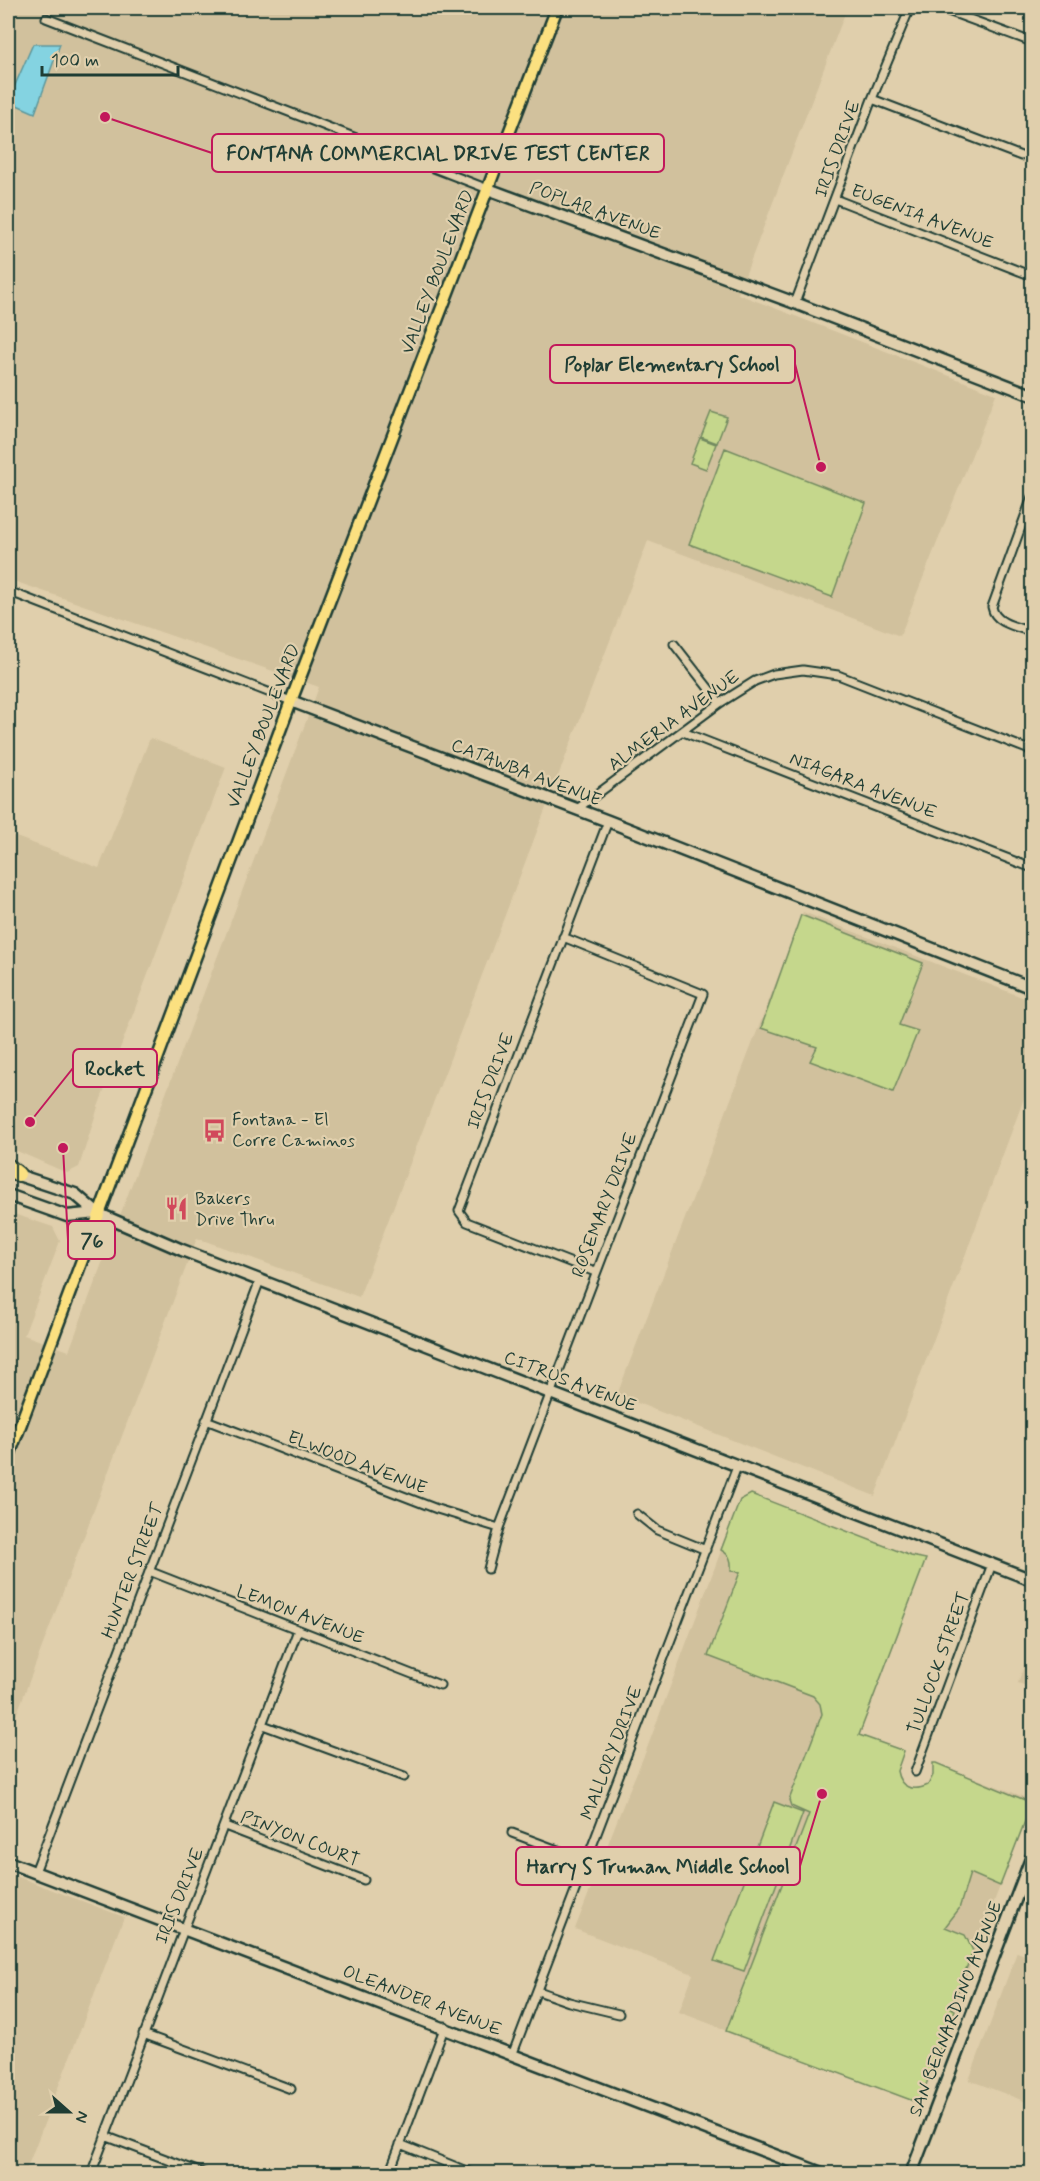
<svg xmlns="http://www.w3.org/2000/svg" width="1040" height="2181" viewBox="0 0 1040 2181" font-family="Mynerve,sans-serif">
  <style>
    .built { fill: #d1c19d }
    .pitch { fill: #c5d78c; stroke: #728a60; stroke-width: 1.5 }
    .water { fill: #84d3e1; stroke: #5c979c; stroke-width: 1.5 }
    .lines { fill: none; stroke-linecap: round; stroke-linejoin: round }
    .street-casing { stroke: #1f3d34; stroke-width: 11 }
    .secondary-casing { stroke: #1f3d34; stroke-width: 15 }
    .primary-casing { stroke: #1f3d34; stroke-width: 15 }
    .highway-casing { stroke: #1f3d34; stroke-width: 18 }
    .street { stroke: #e0cfac; stroke-width: 7 }
    .secondary { stroke: #e0cfac; stroke-width: 10 }
    .primary { stroke: #fbe080; stroke-width: 10 }
    .highway { stroke: #fbe080; stroke-width: 14 }
    .labels { text-anchor: middle; dominant-baseline: central; stroke-width: 4.5; stroke-linejoin: round; paint-order: stroke }
    .street-label { font-size: 18px; fill: #1f3d34; stroke: #e0cfac }
    .poi-label { font-size: 18px; fill: #1f3d34; stroke: #e0cfac; text-anchor: start }
    .leader { fill: none; stroke: #c2185b; stroke-width: 2 }
    .callout-dot { fill: #c2185b; stroke: #e0cfac; stroke-width: 2 }
    .callout { fill: #e0cfac; stroke: #c2185b; stroke-width: 2 }
    .callout-label { font-size: 20px; text-anchor: middle; font-weight: bold; fill: #1f3d34 }
  </style>
  <rect width="100%" height="100%" fill="#e0cfac"/>
  <filter id="ink" filterUnits="userSpaceOnUse"><feTurbulence type="fractalNoise" baseFrequency=".0167" numOctaves="2"/><feDisplacementMap in="SourceGraphic" scale="12" xChannelSelector="R" yChannelSelector="G"/><feConvolveMatrix kernelMatrix="1 2 1 2 8 2 1 2 1" color-interpolation-filters="sRGB"/></filter>
  <g filter="url(#ink)">
    <!-- built -->
    <path class="built" d="M10,8H847L738,294L996,394L900,636L648,541L359,1297L197,1238L8,1737V1212L53,1227L60,1241L24,1335L69,1351L319,687L8,579V15Z
      M150,738L226,767L98,1107L79,1167L67,1173L8,1147V834L99,868Z
      M803,912L1032,1001V1077L875,1496L617,1395Z
      M751,1494L911,1556L926,1559L860,1735L904,1751L897,1771L902,1783L914,1789L928,1785L933,1775V1763H936L1032,1800L919,2103L679,2012L693,1974L575,1929L625,1800L646,1751L740,1500Z
      M1032,1643V1688L1018,1683Z
      M8,1873L124,1917L25,2173H8Z
      M1017,1952L1032,1958V2104L969,2080Z"/>
    <!-- pitch -->
    <path class="pitch" d="M711,412L727,417L717,443L701,437Z
      M700,438L716,444L706,469L690,463Z
      M725,448L866,503L832,597L689,544Z
      M801,915L923,963L899,1025L918,1031L893,1092L810,1061L817,1047L761,1028Z
      M751,1494L911,1556L926,1559L859,1735L904,1751L897,1771C900,1788 913,1792 928,1785L933,1775V1763H936L1032,1803L1000,1886L970,1873L959,1909L945,1927L965,1935L973,1951L951,2008L955,2010L919,2103L726,2031L809,1814L791,1806L789,1800L822,1714L820,1704L813,1696L708,1656L740,1572L731,1571C732,1560 730,1555 721,1550L740,1500Z
      M774,1802L803,1813L744,1971L714,1961Z"/>
    <!-- water -->
    <path class="water" d="M33,44H60L35,113L8,101Z"/>
    <g class="lines">
      <defs>
        <path id="street" d="M940,8L1032,42
          M46,18L488,189
          M872,99L1021,156
          M835,199L1032,276
          M795,303L872,99L910,8
          M1032,497L992,607C995,624 1018,627 1032,632
          M8,591L291,701
          M674,644L720,703
          M683,732L1032,868
          M577,809L720,703L755,681L774,674L803,670L838,675L1032,751
          M595,1272L467,1222L459,1211L608,821
          M206,1420L437,1509L499,1528
          M637,1514L657,1530L706,1550
          M488,1569L499,1528L703,994L563,937
          M149,1571L440,1685
          M263,1725L404,1777
          M915,1772L992,1564
          M225,1826L364,1880
          M512,1833L587,1861
          M35,1872L260,1280
          M1022,1883L1032,1887
          M538,1991L569,2002L619,2014
          M143,2034L291,2089
          M513,2053L738,1464
          M105,2136L205,2174
          M400,2144L474,2174
          M91,2174L298,1630
          M389,2174L445,2026"/>
        <path id="secondary" d="M488,189L795,303L1032,395
          M291,701L608,821L1032,988
          M12,1173L75,1194L97,1213L182,1250L1032,1580
          M8,1195L67,1216L97,1213
          M8,1862L824,2174
          M911,2174L1032,1856"/>
        <path id="primary" d="M8,1458L291,701L557,8"/>
        <path id="highway" d="M8,1166L18,1174"/>
      </defs>
      <!-- street casing -->
      <use href="#street" class="street-casing"/>
      <!-- secondary casing -->
      <use href="#secondary" class="secondary-casing"/>
      <!-- primary casing -->
      <use href="#primary" class="primary-casing"/>
      <!-- highway casing -->
      <use href="#highway" class="highway-casing"/>
      <!-- street -->
      <use href="#street" class="street"/>
      <!-- secondary -->
      <use href="#secondary" class="secondary"/>
      <!-- primary -->
      <use href="#primary" class="primary"/>
      <!-- highway -->
      <use href="#highway" class="highway"/>
    </g>
  </g>
  <!-- icons -->
  <defs>
    <symbol id="bus-bare" viewBox="-9 -9 18 18"><path d="M-5-6H5V4H4V6H2V4H-2V6H-4V4H-5ZM-3.5-4V0h7V-4ZM-3.5 1.2v1.5H-2V1.2ZM2 1.2v1.5H3.5V1.2Z" fill="#d1495b" stroke="#e0cfac" stroke-width="2.5" paint-order="stroke"/></symbol>
    <symbol id="restaurant-bare" viewBox="-9 -9 18 18"><path d="M-5-6h1v4h1v-4h1v4h1v-4h1v5L-1.5 .5V6h-2V.5L-5-1ZM5-6V6H3V1.5H1.5Q1.5-4 5-6Z" fill="#d1495b" stroke="#e0cfac" stroke-width="2.5" paint-order="stroke"/></symbol>
  </defs>
  <g fill-rule="evenodd">
    <use href="#bus-bare" x="198" y="1114" width="33" height="33"/>
    <use href="#restaurant-bare" x="160" y="1192" width="33" height="33"/>
  </g>
  <g class="labels">
    <!-- street labels -->
    <g class="street-label">
      <text transform="translate(838 149) rotate(-70)">IRIS DRIVE</text>
      <text transform="translate(595 211) rotate(20)">POPLAR AVENUE</text>
      <text transform="translate(922 217) rotate(21)">EUGENIA AVENUE</text>
      <text transform="translate(438 272) rotate(-69)">VALLEY BOULEVARD</text>
      <text transform="translate(674 721) rotate(-36)">ALMERIA AVENUE</text>
      <text transform="translate(264 726) rotate(-69)">VALLEY BOULEVARD</text>
      <text transform="translate(526 773) rotate(21)">CATAWBA AVENUE</text>
      <text transform="translate(863 786) rotate(21)">NIAGARA AVENUE</text>
      <text transform="translate(491 1081) rotate(-69)">IRIS DRIVE</text>
      <text transform="translate(605 1205) rotate(-69)">ROSEMARY DRIVE</text>
      <text transform="translate(570 1382) rotate(21)">CITRUS AVENUE</text>
      <text transform="translate(357 1463) rotate(21)">ELWOOD AVENUE</text>
      <text transform="translate(133 1571) rotate(-69)">HUNTER STREET</text>
      <text transform="translate(300 1615) rotate(21)">LEMON AVENUE</text>
      <text transform="translate(939 1663) rotate(-70)">TULLOCK STREET</text>
      <text transform="translate(612 1753) rotate(-69)">MALLORY DRIVE</text>
      <text transform="translate(300 1839) rotate(21)">PINYON COURT</text>
      <text transform="translate(180 1896) rotate(-68)">IRIS DRIVE</text>
      <text transform="translate(422 2001) rotate(21)">OLEANDER AVENUE</text>
      <text transform="translate(956 2009) rotate(-69)">SAN BERNARDINO AVENUE</text>
    </g>
    <!-- poi labels -->
    <g class="poi-label">
      <text x="232" y="1120">Fontana - El<tspan x="232" dy="21">Corre Caminos</tspan></text>
      <text x="195" y="1199">Bakers<tspan x="195" dy="21">Drive Thru</tspan></text>
    </g>
  </g>
  <!-- callouts -->
  <path class="leader" d="M105 117L212 153M821 467L795 364M30 1122L73 1068M63 1148L68 1240M822 1794L800 1866"/>
  <g class="callout-dot">
    <circle cx="105" cy="117" r="6"/>
    <circle cx="821" cy="467" r="6"/>
    <circle cx="30" cy="1122" r="6"/>
    <circle cx="63" cy="1148" r="6"/>
    <circle cx="822" cy="1794" r="6"/>
  </g>
  <g class="callout">
    <rect x="212" y="134" width="452" height="38" rx="6"/>
    <rect x="550" y="345" width="245" height="38" rx="6"/>
    <rect x="73" y="1049" width="84" height="38" rx="6"/>
    <rect x="68" y="1221" width="47" height="38" rx="6"/>
    <rect x="516" y="1847" width="284" height="38" rx="6"/>
  </g>
  <g class="callout-label">
    <text x="438" y="160">FONTANA COMMERCIAL DRIVE TEST CENTER</text>
    <text x="672" y="371">Poplar Elementary School</text>
    <text x="115" y="1075">Rocket</text>
    <text x="92" y="1247">76</text>
    <text x="658" y="1873">Harry S Truman Middle School</text>
  </g>
  <!-- margin -->
  <rect width="1040" height="2181" fill="none" stroke="#e0cfac" stroke-width="30"/>
  <rect x="15" y="15" width="1010" height="2151" fill="none" stroke="#1f3d34" stroke-width="2" filter="url(#ink)"/>
  <!-- north arrow -->
  <g transform="translate(69 2112) rotate(111)" stroke="#e0cfac" stroke-width="4.5" paint-order="stroke">
  <path d="M0-4.5L10 22L0 15L-10 22Z" fill="#1f3d34"/>
  <text y="-9" font-size="16" font-weight="bold" text-anchor="middle" fill="#1f3d34">N</text>
  </g>
  <!-- scale -->
  <path d="M42 66v9h136v-9" fill="none" stroke="#1f3d34" stroke-width="3"/>
  <text x="51" y="66" font-size="18" fill="#1f3d34" stroke="#e0cfac" stroke-width="4.5" paint-order="stroke">100 m</text>
</svg>
